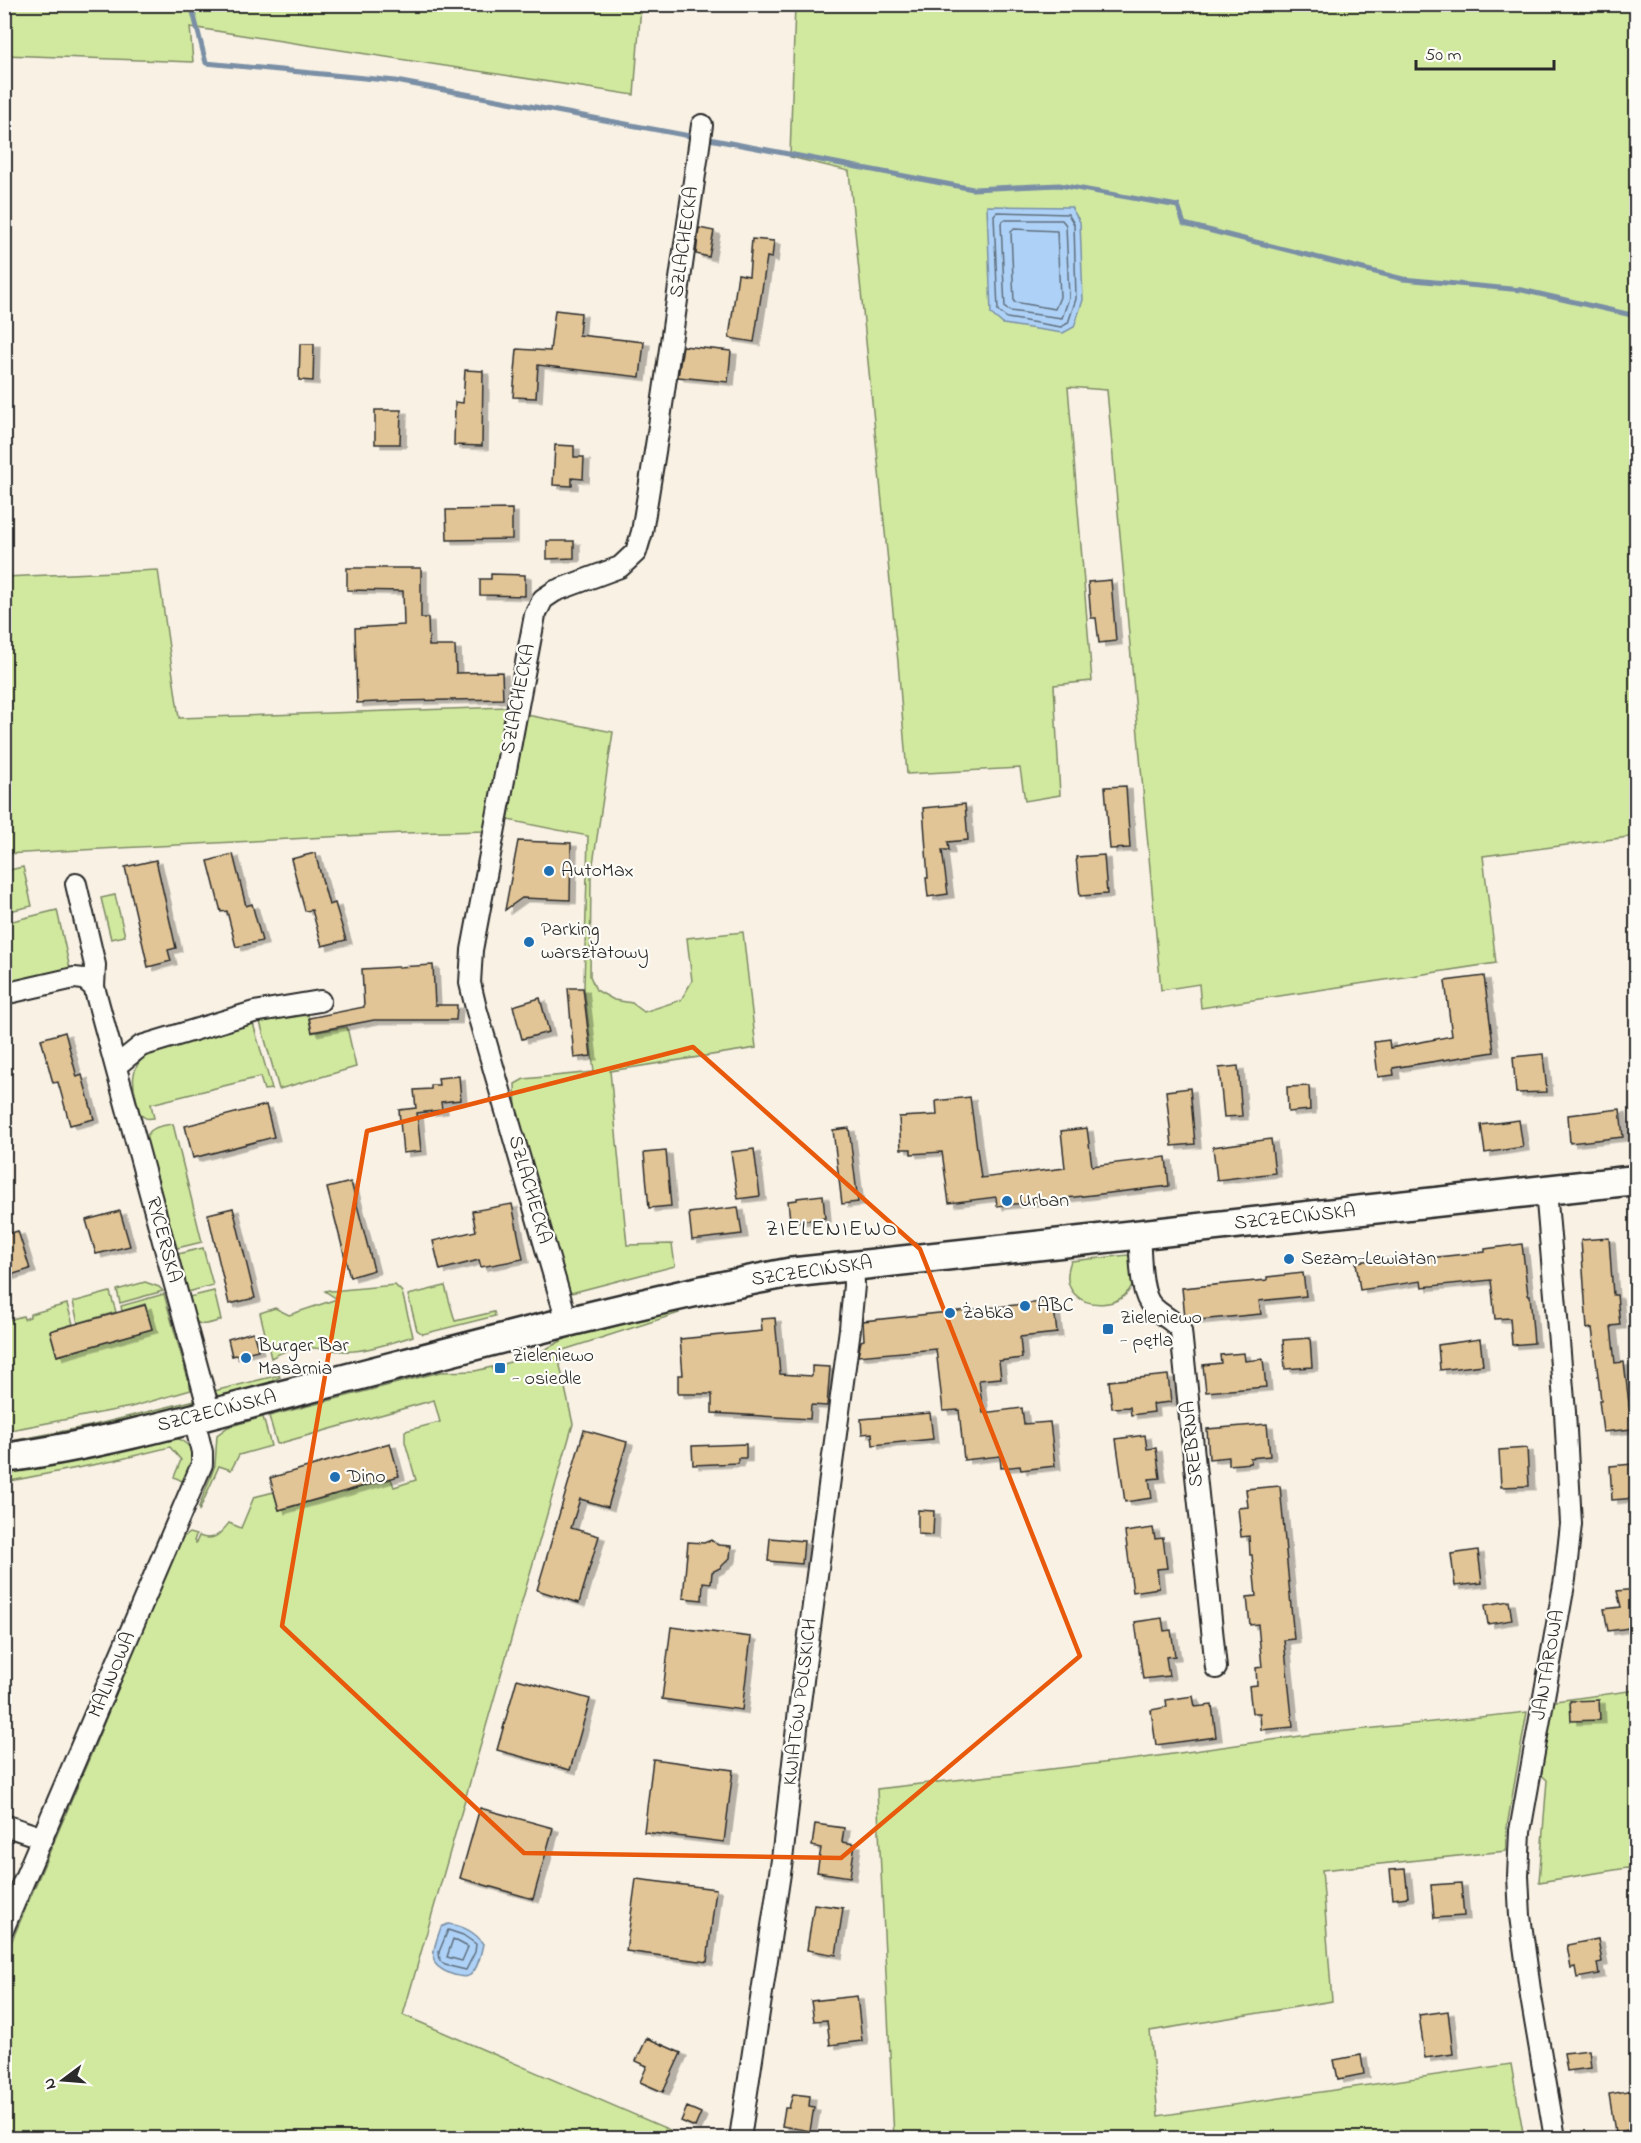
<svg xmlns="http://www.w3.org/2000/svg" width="1641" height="2143" viewBox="0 0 1641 2143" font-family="'Indie Flower',sans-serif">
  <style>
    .green { fill: #d1e99f; stroke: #7e8a65; stroke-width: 1.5 }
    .water { fill: #aed2f7; stroke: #7a8fa5; stroke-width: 1.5 }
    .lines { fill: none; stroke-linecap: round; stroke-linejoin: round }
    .shore { stroke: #5f6e7d; stroke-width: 1.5 }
    .stream { stroke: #7a8fa5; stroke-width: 5 }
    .building { fill: #e2c596; stroke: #2b2b2b; stroke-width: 1.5; filter: url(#shadow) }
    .street-casing { stroke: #2b2b2b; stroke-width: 24 }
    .secondary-casing { stroke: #2b2b2b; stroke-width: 33 }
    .street { stroke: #fdfcf7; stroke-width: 20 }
    .secondary { stroke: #fdfcf7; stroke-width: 28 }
    .marked { fill: none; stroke: #e8590c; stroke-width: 4.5; stroke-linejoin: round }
    .poi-dot { fill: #1f6fb2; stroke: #fdfcf7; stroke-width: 2 }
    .labels { text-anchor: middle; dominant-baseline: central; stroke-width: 4.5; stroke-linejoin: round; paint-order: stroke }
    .street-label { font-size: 20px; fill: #2b2b2b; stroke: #fdfcf7 }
    .poi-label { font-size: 20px; fill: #2b2b2b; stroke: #fdfcf7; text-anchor: start }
    .quarter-label { font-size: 22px; letter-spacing: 1.5px; fill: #2b2b2b; stroke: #fdfcf7 }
  </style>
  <defs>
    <filter id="shadow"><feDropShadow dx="6" dy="3.5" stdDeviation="0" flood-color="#0004"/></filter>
  </defs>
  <rect width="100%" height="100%" fill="#f8f1e4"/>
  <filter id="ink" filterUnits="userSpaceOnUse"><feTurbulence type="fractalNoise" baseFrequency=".0167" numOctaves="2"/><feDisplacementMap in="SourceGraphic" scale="12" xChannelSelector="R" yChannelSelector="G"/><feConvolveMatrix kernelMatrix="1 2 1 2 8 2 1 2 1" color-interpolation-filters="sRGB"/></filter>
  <g filter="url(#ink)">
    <!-- green -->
    <path class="green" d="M5,4L641,5L634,95L190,27L193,62L5,55Z
      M795,5H1636V836L1483,856L1496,963L1201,1008L1199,984L1161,990L1107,390L1068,387L1092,681L1054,685L1060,795L1025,801L1020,768L907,774L898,662L849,171L790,157Z
      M158,570L179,718L508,707L487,831L403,833L5,854V577Z
      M527,715L613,732L591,877L590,976L596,990L614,1000L632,1003L644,1012L681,1000L692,981L687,938L743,932L756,1048L610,1071L627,1245L672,1244L675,1266L567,1294L516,1112L515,1084L524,1079L594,1072L584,987L588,836L508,820Z
      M23,867L32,906L5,912V871Z
      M115,895L125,936L111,939L101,898Z
      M57,910L70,969L5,984L4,923Z
      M308,1015L312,1033L347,1027L356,1067L279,1089L260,1022Z
      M252,1020L272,1089L264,1090L260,1077L151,1104L154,1118C147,1119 144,1119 140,1113C133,1089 126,1067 151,1051Z
      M173,1124L202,1242L177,1248L146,1139C149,1126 163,1126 173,1124Z
      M203,1248L213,1285L188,1292L178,1254Z
      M1128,1255C1159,1317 1048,1321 1071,1261Z
      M145,1282L159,1287L163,1291L120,1303L117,1290Z
      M395,1285L402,1292L413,1336C394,1342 374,1349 354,1351C318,1353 307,1338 271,1358L260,1313L275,1308L289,1315L337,1299L325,1291L329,1290L331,1291Z
      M445,1286L455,1321L494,1312L495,1316L423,1334L417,1330L408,1295Z
      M214,1291L221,1320C193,1330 196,1323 189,1297Z
      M110,1292L116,1312L78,1323L73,1302Z
      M164,1294L191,1390L131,1407L5,1431L4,1369L8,1368L5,1355V1321L23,1316L24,1319L30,1317V1314L67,1304L73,1324L50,1331L57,1356L152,1329L145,1304L122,1311L121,1306Z
      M678,1310L679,1313L557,1352L573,1424L403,2015L670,2130L666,2138H5V1957L95,1745L178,1541L189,1533L196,1535L194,1541L196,1543L199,1536C214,1542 220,1534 229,1523L241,1528L254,1497L274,1492L279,1510L391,1479L394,1487L416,1480L405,1442V1431L440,1422L434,1400L277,1444L269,1416L440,1372L475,1371L492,1367L493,1372L504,1369L503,1364L534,1355L569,1337Z
      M279,1375L280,1377C267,1383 224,1409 214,1391Z
      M195,1400L188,1408L5,1450V1442L90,1426Z
      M263,1417L271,1446L239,1455L231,1470L219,1466L199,1511V1507L215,1465L217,1435L228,1427Z
      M173,1437C201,1447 193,1460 184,1482L174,1477L181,1460L170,1447L113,1461L5,1482V1468Z
      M1636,1690V1874L1627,1868L1539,1882L1547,1780L1536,1770L1549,1702Z
      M1527,1712L1507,1826L1506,1851L1322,1870L1332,2001L1150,2031L1158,2116L1511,2064L1524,2138H894L877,1789L1137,1759L1308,1735Z"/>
    <!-- water -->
    <path class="water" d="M987,206L1071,207L1080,222L1083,300L1074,327L1063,333L1003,324L991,314Z
      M448,1924C461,1925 476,1932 483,1944C481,1953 478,1970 470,1975C463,1981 435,1970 434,1960C432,1949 438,1937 441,1927Z"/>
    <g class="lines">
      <!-- shore -->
      <path class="shore" d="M997,212L1068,214L1074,224L1076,299L1068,323L1061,327L1007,318L998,311L994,215Z
        M1004,220H1062L1066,225L1069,298L1062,318L1010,311L1005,308L1001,223Z
        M1014,229L1057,231L1060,297L1055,309L1014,302L1011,232Z
        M448,1930L463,1935L476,1944L475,1952L466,1970L445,1965L440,1961L439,1952Z
        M453,1939L468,1947L462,1961L447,1957Z"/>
      <!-- stream -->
      <path class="stream" d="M191,4L206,63L396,81L695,137
        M704,138L973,189L1059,185L1178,206L1184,224L1403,279L1522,290L1636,316"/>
    </g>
    <!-- building -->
    <path class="building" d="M699,228L714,231L709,257L696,254Z
      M752,239L774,241L772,258L767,257L754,342L729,338L738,274L749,276Z
      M555,310L581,313L579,335L644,342L640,377L538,365L536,398L513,397L517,349L550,351Z
      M300,344H314L313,381L299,380Z
      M683,346L731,351L728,382L678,377Z
      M465,370L483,371L482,446L454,445L455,402L463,403Z
      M375,410H401L400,444H375Z
      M555,445L574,446V457H584L583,479L572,478V486L553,485Z
      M512,509V539L447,540L446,510Z
      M547,541H574V558L547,559Z
      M347,568H421V618H428L429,646H455L456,673L502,672L503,699L399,701L357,703L355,628L404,625L403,591L347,590Z
      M491,574L525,575V596L480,595V579H491Z
      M1111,580L1116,641L1099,643L1096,618H1091L1088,582Z
      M1126,786L1130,848L1110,849L1105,787Z
      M965,804L968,840L948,842L949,850H942L948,894L928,897L926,878H928L923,808Z
      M518,841L571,843L570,900L522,898L505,910Z
      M315,853L329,905L335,903L346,940L322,946L312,910L305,911L291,859Z
      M233,854L246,906L252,904L262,941L236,947L227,911L221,912L208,861Z
      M1104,855L1107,894L1080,896L1076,857Z
      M156,860L176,948L168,950L171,961L148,967L125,867Z
      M433,965L435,1005H457L456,1020H374L312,1032L309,1018L364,1007L362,969Z
      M1484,976L1494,1052L1393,1068L1394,1075L1378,1077L1374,1042L1389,1040L1390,1048L1452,1036L1445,981Z
      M568,988H583L591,1056L574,1058Z
      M540,998L549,1032L522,1039L513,1006Z
      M65,1032L77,1077L82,1075L94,1119L70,1125L58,1082L53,1083L41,1039Z
      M1543,1054L1547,1092L1516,1093L1513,1057Z
      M1238,1066L1242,1116L1224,1117L1219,1068Z
      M459,1076L461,1100L441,1102L442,1110L417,1113L421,1151L403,1153L399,1110L416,1108L414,1090L431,1089V1085H439L438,1078Z
      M1309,1086L1310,1110L1288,1112L1287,1087Z
      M1190,1088L1195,1144L1172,1146L1166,1091Z
      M970,1097L981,1178L1065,1168L1061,1131L1087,1128L1092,1166L1166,1157L1169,1186L997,1206L996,1197L949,1203L942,1152L911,1154V1149H901L899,1117L937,1115L936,1101Z
      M266,1105L274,1137L193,1158L185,1126Z
      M1620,1109L1623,1137L1570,1143L1568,1115Z
      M1519,1120L1523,1147L1485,1153L1481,1125Z
      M849,1128L858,1202L842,1204L833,1130Z
      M1271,1139L1275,1173L1217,1180L1213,1147Z
      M754,1149L760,1196L738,1199L731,1152Z
      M666,1151L671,1206L649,1208L644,1153Z
      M351,1182L374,1270L350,1277L327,1188Z
      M823,1195L825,1218L800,1221L799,1219L790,1220L788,1201L797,1200V1198Z
      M512,1204L523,1259L481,1267L479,1260L440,1270L433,1241L476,1231L472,1211Z
      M738,1207L742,1234L692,1240L689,1213Z
      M233,1208L255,1298L229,1304L208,1214Z
      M120,1211L130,1246L96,1254L86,1220Z
      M18,1231L30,1269L4,1277V1235Z
      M1609,1238L1613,1295H1617L1620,1325L1611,1326L1615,1363L1624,1362L1632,1429L1603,1432L1599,1400H1601L1592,1328L1587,1329L1581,1240Z
      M1522,1244L1528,1295H1530L1534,1343L1512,1345L1510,1318L1495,1319L1491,1280L1422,1287L1421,1281L1360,1290L1356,1262L1398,1257L1399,1261L1485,1252V1249Z
      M1303,1273L1306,1296L1259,1301L1261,1314L1188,1321L1185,1317L1182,1288L1267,1280V1277Z
      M1053,1301L1057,1333L1020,1337L1022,1358L999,1361L1001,1378L979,1380L983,1413L1022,1408L1024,1424L1050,1422L1055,1466L1021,1470L1020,1466L1001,1468L1000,1456L964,1460L959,1410L943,1411L936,1349L858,1356L861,1341L864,1340L863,1321Z
      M145,1305L152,1329L57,1356L50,1331Z
      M775,1318L780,1374L812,1376V1366L830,1367L827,1406L811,1405L810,1419L712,1413V1394H678V1375H683L680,1339L762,1331L761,1319Z
      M253,1332L258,1350L232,1356L228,1339Z
      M1310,1338L1312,1367L1285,1369L1283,1340Z
      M1480,1339L1483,1365L1440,1370L1438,1345Z
      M1244,1353L1245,1361L1263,1359L1266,1387L1206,1392L1203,1365L1221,1363L1220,1355Z
      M1168,1375L1171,1402L1153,1404L1154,1412L1131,1415L1130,1407L1112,1408L1109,1381Z
      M930,1413L933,1439L873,1445L872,1433L862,1434L861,1419Z
      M1267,1424L1270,1456L1250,1458L1251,1463L1229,1465V1457L1209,1459L1207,1429Z
      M584,1430L627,1442L608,1507L580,1499L571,1528L599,1536L579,1603L537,1590Z
      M1145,1435L1147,1449L1156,1448L1160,1478L1149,1479L1152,1498L1125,1502L1116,1439Z
      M390,1443L399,1476L279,1510L270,1478Z
      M746,1444V1458H738V1463L693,1465L692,1446Z
      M1527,1448L1529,1486L1501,1487L1499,1450Z
      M1633,1464L1636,1498L1612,1500L1610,1466Z
      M1280,1486L1294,1639L1284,1640L1293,1727L1261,1730L1260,1713H1252L1249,1686L1257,1685L1256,1668L1262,1667L1258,1624L1250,1625L1247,1597L1256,1596L1252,1555H1250L1249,1536L1241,1537L1238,1508L1248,1507L1246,1489Z
      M918,1510L934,1511L933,1535L918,1534Z
      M1153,1528L1155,1539L1163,1538L1167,1568L1157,1569L1159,1588L1133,1592L1125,1532Z
      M770,1538L804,1541L802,1564L768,1561Z
      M711,1540L718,1545L731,1546L730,1558L720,1568L712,1572L711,1583L703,1582L702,1600L683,1598L688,1542L704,1543Z
      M1478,1550L1482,1583L1455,1586L1451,1554Z
      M1636,1589V1627L1608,1631L1604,1609L1621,1607L1617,1591Z
      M1509,1601L1512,1620L1488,1624L1485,1605Z
      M1162,1618L1164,1631L1171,1630L1175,1656L1166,1657L1169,1676L1143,1679L1135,1622Z
      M671,1627L751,1637L742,1710L662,1699Z
      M517,1679L590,1699L570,1770L497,1750Z
      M1193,1696L1195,1707L1212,1705L1216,1737L1156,1745L1151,1710L1167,1707L1166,1700Z
      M1599,1700L1600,1720L1571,1721L1570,1701Z
      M653,1759L733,1770L724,1842L644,1832Z
      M480,1808L553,1828L533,1899L460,1878Z
      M815,1824L844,1828L842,1842L855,1844L850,1877L817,1872L821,1848L812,1846Z
      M1405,1869L1408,1897L1393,1899L1390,1870Z
      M636,1879L716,1889L707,1962L626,1951Z
      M1461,1883L1464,1916L1434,1918L1431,1885Z
      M814,1904L843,1908L836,1955L807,1950Z
      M1598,1939L1602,1962L1597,1963L1599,1974L1577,1978L1575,1967L1571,1968L1567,1945Z
      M857,1996L862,2041L830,2045L827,2020L814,2021L811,2001Z
      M1448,2011L1453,2054L1425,2058L1419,2015Z
      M647,2038L681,2053L663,2092L640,2082L647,2066L636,2061Z
      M1589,2050L1591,2068L1567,2071L1564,2053Z
      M1361,2055L1364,2074L1338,2079L1334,2060Z
      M1633,2090L1636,2129L1615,2132L1609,2094Z
      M793,2094L810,2096L809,2106L814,2107L810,2131L782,2126L785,2108H789Z
      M687,2107L701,2113L695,2127L681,2121Z"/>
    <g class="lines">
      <defs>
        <path id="street" d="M76,884L95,965L94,987L210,1414
          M4,994L74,978L84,979L94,987
          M116,1066L141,1046L254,1012L320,1001
          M1546,1190L1565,1412L1571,1524L1565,1579L1520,1831L1518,1876L1520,1916L1531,1997L1555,2138
          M1139,1235C1141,1254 1139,1294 1153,1307C1164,1318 1172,1318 1181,1331L1216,1668
          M567,1321L476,1008L470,983L472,950L535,615L543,599L555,591L620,567L636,552L642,532L658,433L702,125
          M4,1825L43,1838
          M4,1927L202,1464V1452L194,1419
          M740,2138L782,1860L799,1710L850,1329L854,1285L853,1265"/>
        <path id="secondary" d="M4,1458C107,1444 206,1415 306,1389C466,1348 625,1304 788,1273L1636,1180"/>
      </defs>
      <!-- street casing -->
      <use href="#street" class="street-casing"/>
      <!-- secondary casing -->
      <use href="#secondary" class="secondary-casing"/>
      <!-- street -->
      <use href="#street" class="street"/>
      <!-- secondary -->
      <use href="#secondary" class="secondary"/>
    </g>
  </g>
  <!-- marked area -->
  <path class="marked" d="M693,1047L920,1249L1080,1656L841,1858L524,1853L282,1626L367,1131Z"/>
  <!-- markers -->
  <g class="poi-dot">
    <circle cx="549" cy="871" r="6"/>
    <circle cx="529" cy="942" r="6"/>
    <circle cx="1007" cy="1201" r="6"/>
    <circle cx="1289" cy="1259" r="6"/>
    <circle cx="1025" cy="1306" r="6"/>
    <circle cx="950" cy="1313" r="6"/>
    <rect x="1102" y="1323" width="12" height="12" rx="3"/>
    <circle cx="246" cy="1358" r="6"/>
    <rect x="494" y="1362" width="12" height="12" rx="3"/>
    <circle cx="335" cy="1477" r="6"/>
  </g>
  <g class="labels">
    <!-- street labels -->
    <g class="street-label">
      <text transform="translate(685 242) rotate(-82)">SZLACHECKA</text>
      <text transform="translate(519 699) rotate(-79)">SZLACHECKA</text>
      <text transform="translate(529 1190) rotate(74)">SZLACHECKA</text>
      <text transform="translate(1295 1218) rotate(-6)">SZCZECIŃSKA</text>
      <text transform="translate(163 1240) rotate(75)">RYCERSKA</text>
      <text transform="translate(812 1272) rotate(-8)">SZCZECIŃSKA</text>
      <text transform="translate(217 1412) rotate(-14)">SZCZECIŃSKA</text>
      <text transform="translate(1193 1444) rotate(-96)">SREBRNA</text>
      <text transform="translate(1549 1665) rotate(-80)">JANTAROWA</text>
      <text transform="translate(113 1675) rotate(-67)">MALINOWA</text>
      <text transform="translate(801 1702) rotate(-83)">KWIATÓW POLSKICH</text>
    </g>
    <!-- poi labels -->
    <g class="poi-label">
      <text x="561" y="871">AutoMax</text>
      <text x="541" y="930">Parking<tspan x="541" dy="23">warsztatowy</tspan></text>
      <text x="1019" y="1201">Urban</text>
      <text x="1301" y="1259">Sezam-Lewiatan</text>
      <text x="1037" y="1306">ABC</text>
      <text x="962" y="1313">Żabka</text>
      <text x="1120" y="1318">Zieleniewo<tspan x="1120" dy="23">- pętla</tspan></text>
      <text x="258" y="1346">Burger Bar<tspan x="258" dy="23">Masarnia</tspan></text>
      <text x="512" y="1356">Zieleniewo<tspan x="512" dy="23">- osiedle</tspan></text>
      <text x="347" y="1477">Dino</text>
    </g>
    <!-- quarter labels -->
    <g class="quarter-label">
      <text x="832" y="1230">ZIELENIEWO</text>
    </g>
  </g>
  <!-- margin -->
  <rect width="1641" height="2143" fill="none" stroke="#fdfcf7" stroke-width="24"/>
  <rect x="12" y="12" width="1617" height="2119" fill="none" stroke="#2b2b2b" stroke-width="2" filter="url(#ink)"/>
  <!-- north arrow -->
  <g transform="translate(63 2080) rotate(254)" stroke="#fdfcf7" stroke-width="4.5" paint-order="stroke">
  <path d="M0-4.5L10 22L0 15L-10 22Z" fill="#2b2b2b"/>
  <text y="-9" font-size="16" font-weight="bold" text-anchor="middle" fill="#2b2b2b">N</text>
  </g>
  <!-- scale -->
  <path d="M1416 60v9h138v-9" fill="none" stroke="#2b2b2b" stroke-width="3"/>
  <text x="1425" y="60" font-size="18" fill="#2b2b2b" stroke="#fdfcf7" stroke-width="4.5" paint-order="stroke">50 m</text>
</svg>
